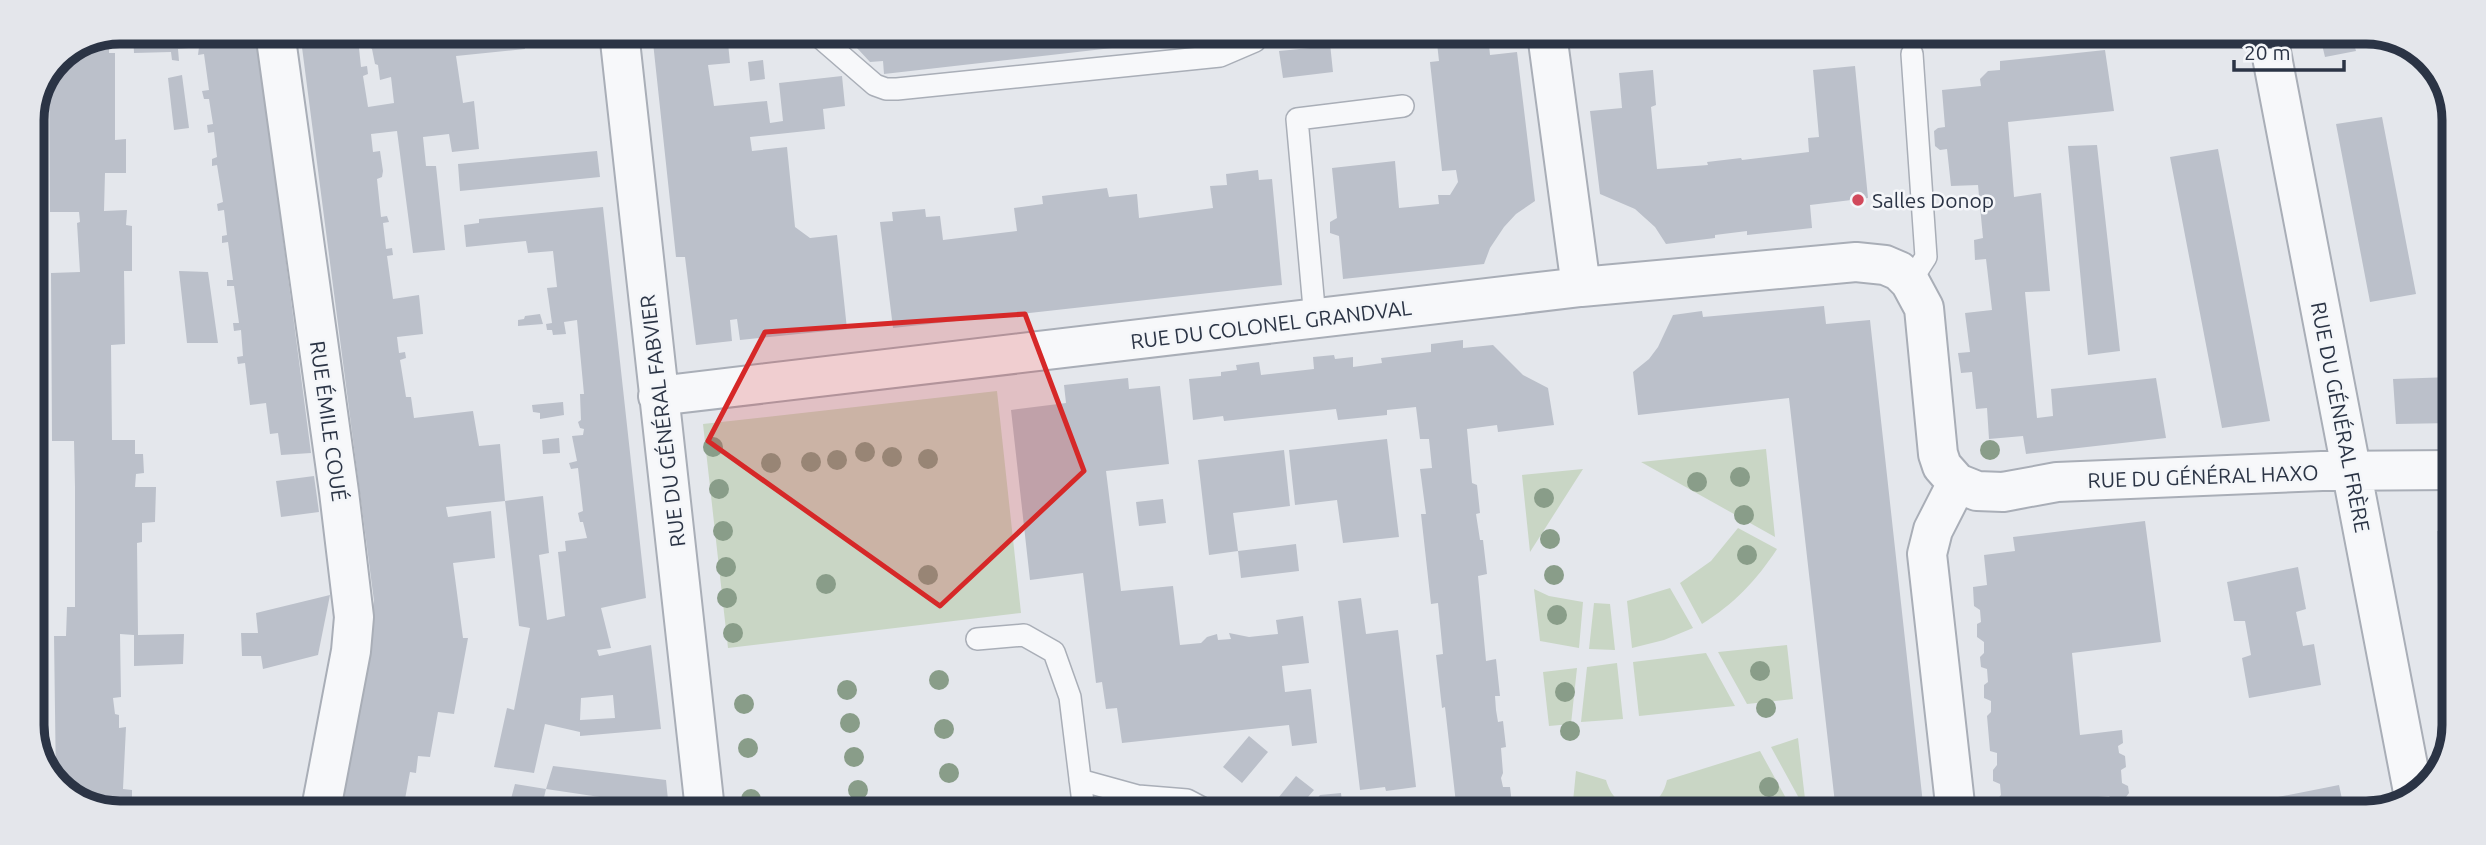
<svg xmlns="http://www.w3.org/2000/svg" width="2486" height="845" viewBox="0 0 2486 845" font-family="Ubuntu,sans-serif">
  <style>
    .green { fill: #c9d6c5 }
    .building { fill: #bbc0ca; fill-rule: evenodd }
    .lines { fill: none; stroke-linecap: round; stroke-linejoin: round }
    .service-casing { stroke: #a9aeb7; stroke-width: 24 }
    .minor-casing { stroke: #a9aeb7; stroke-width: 42 }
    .service { stroke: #f7f8fa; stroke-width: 21 }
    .minor { stroke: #f7f8fa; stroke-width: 38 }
    .tree { fill: #899d89 }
    .marked { fill: #d62828; fill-opacity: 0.2; stroke: #d62828; stroke-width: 5; stroke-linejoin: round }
    .poi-dot { fill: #d1495b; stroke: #f4f6f9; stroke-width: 2.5 }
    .labels { text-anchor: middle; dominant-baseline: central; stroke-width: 5; stroke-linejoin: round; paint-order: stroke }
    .poi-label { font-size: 21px; fill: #2b3445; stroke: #f4f6f9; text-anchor: start }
    .street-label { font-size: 21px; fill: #2b3445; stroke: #f4f6f9 }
    .rim { fill: none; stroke: #2b3445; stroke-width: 9 }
  </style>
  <rect width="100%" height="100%" fill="#e4e7ec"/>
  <!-- green -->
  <path class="green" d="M997,391L1021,613L728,648L703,424Z
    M1766,449L1775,537L1641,462Z
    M1583,469L1530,552L1522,475Z
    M1738,528L1777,549C1756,581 1734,604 1702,624L1680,583L1711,561Z
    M1670,588L1693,628L1664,640L1632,648L1627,601Z
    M1534,589L1549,596L1583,602L1579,648L1540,641Z
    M1594,603L1610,604L1615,650L1589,649Z
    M1787,645L1793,699L1747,704L1718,652Z
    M1706,653L1735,706L1639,716L1633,662Z
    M1617,663L1623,719L1581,722L1587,667Z
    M1577,668L1571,724L1549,726L1543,672Z
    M1798,738L1805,799V800H1800L1771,747Z
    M1760,751L1787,800L1686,812H1649V806C1659,799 1664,793 1667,780Z
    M1576,771L1606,780C1611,796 1617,802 1633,808V812H1572Z"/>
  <!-- building -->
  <path class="building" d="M161,32V35L175,32H256L311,453L281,455L278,433L270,434L266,403L250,405L245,363L238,364L237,357L243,356L241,330L234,331L233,323H239L234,286H227V280H233L228,242L222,243V236L227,235L224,210L218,211L217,204L223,202L217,165L212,166V159L217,157L214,132L208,133L207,125L213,124L209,99H204L202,91L209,90L204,54L198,55L199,47L178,49L179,61L172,60L171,52L134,53L133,35Z
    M300,32H357V35L384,32L385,38L438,32H522L525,49L456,56L463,103L474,101L479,149L452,152L449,134L423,137L426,166H436L445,250L413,253L397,131L371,134L373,152L380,151L383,171L382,177L377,179L381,217L387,216L389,222L383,223L386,249L392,248L393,255L387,256L393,299L419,295L423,334L397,337L399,353L405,352L406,358L400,360L406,397H411L414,418L473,411L479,446L500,444L505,501L446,507L448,517L491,511L495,558L453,563L463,638H468L454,714L438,712L430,757L418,756L416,773L410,772L403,810L335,809L374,601ZM367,45L372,49L375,64L378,65L380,80L391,77L394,103L368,107L363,76L368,74L367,66L361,67L359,48Z
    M538,32H584L585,42L539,47Z
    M652,33H727L730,63L708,65L714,106L767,101L770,123L783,121L779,83L842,76L845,106L823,109L825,129L750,137L752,151L787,147L795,227L810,238L837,235L847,329L740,340L737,319L730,320L732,341L696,345L685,257H676Z
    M843,33L1146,34L1147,44L884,74L883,61L870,62Z
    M1308,34H1329L1333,72L1283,78L1279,51L1310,48Z
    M1436,34H1488L1490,55L1517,52L1535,201L1516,214L1504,227L1490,248L1484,264L1343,279L1339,236L1330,233V222L1337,218L1332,168L1395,161L1399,208L1439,204L1438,195H1450L1458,182L1456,170L1442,171L1430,62L1439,61Z
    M1611,34L1661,35V36L1612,42Z
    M109,36V53H115V140L126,139V173H105L104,211L127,210L126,225L132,226V271H124L125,344L111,345L112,440H135V454H143L144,473L136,474L135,487H156L155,522L142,523V542L137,543L138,635L184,634L183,664L134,666V635L120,634L121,697L113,698L115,714L119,715V728L126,727L123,789L132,790V809H92L81,801V789L64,790L56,784L54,636H66L67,607H75V487L74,441H52L51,273L80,272L77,223L80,222L79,212H50L49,75L58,57Z
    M2320,36H2384V37L2354,44L2356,51L2325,57Z
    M2105,50L2114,111L2008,122L2014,197L2041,193L2050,291L2025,292L2037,418L2053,416L2051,389L2156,378L2166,438L2026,454L2023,436L1989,439L1987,408L1976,409L1972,372L1961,373L1958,353L1970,352L1965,313L1992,310L1986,259L1975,260L1974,240L1983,238L1978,185L1951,186L1947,149L1940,150L1935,146L1934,131L1938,128L1945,127L1942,90L1981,86L1980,79L1988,71L2000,70V61Z
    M763,60L765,79L750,81L748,62Z
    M1855,66L1868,198L1810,205L1812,228L1747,235V231L1715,235V238L1666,244L1655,227L1635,209L1600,194L1590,111L1622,108L1619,73L1653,70L1656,105L1651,107L1657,169L1708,165L1707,162L1741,158L1742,160L1809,152L1808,138L1819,137L1813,70Z
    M182,75L189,128L174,130L168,78Z
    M2382,117L2416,294L2370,302L2336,124Z
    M2097,145L2120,351L2088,355L2068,146Z
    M2218,149L2270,421L2222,428L2170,157Z
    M597,151L600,177L460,191L458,164Z
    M1258,170L1259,180L1272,179L1282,285L893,328L880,222L893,221L892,212L925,209L926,217L940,216L943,240L1017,231L1014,208L1043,204L1042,196L1107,188L1109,197L1137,194L1139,218L1213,208L1210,186L1227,185L1226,174Z
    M603,207L646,598L601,608L611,648L597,650L599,656L651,645L661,729L580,736V732L545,724L534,773L494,767L507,708L514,710L530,628L519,626L505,501L543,496L549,553L539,555L547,620L565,616L558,552L566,551L565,541L587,538L583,522H580L578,513L583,511L578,468L571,469L569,463L577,461L572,436L583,435L584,429L580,428L578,422L581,420L580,394H584L577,320L564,322L566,334L553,335L552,330H547L546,324L552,323L547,288L557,287L553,251L528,253L526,241L466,247L464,225L479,223V219ZM613,695L615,718L580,720L581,698Z
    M179,271L208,272L218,343H187Z
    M1824,306L1826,324L1870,320L1924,813L1836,812L1789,398L1638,415L1633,372L1649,359L1658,347L1673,315L1702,311L1703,317Z
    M540,314L543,324L518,326V320L524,319L525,316Z
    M1463,340V348L1493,345L1523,375L1548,388L1554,425L1498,432L1497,425L1467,429L1472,483L1477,485L1480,513L1476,514L1480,540H1483L1487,574L1478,576L1486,661L1496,659L1500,696H1495L1496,710L1498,722L1503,721L1506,747L1501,748L1503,773L1501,778L1503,787H1510L1513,812H1457L1445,707L1442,708L1436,655L1443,654L1438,603L1431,604L1421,514H1426L1420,469L1432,468L1429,439H1420L1416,407L1387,410V415L1338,420L1336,409L1224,421L1223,416L1193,420L1189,379L1221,376V372L1237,370L1236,365L1259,362L1261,375L1314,369L1313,357L1334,355L1335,359L1353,357V367L1382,363L1381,358L1431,352V344Z
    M2452,377V423L2396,424L2393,379Z
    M1128,378L1129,389L1160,386L1169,464L1106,471L1121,591L1173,586L1180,645L1201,643L1207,637L1217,634L1218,640L1231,639L1229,633L1249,637L1278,634L1276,620L1303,616L1309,663L1282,666L1285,692L1311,689L1317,743L1292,746L1289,725L1122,743L1117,708L1106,709L1102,682L1096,683L1083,573L1030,580L1011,410L1066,403L1064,385Z
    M563,402L564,415L540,419V413L533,412L532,405Z
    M559,438L560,453L543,454L542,440Z
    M1387,439L1399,537L1343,543L1337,500L1295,505L1289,450Z
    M1284,450L1290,506L1233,513L1238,551L1209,555L1198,460Z
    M314,476L319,512L281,517L276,481Z
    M1163,499L1166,523L1139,526L1136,502Z
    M2145,521L2161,642L2072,653L2080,735L2122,730L2123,743L2118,746L2119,753L2125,756L2126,767L2121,770L2122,783L2128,786L2129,793L2123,801H2114L2109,796L2098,797L2096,804H2085L2086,813H2025V811L1997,813L1996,800L2001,795L2000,784L1993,781V770L1997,765V753L1990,751L1987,716L1991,712V701L1984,698V685L1988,682L1987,669L1981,667L1980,657L1984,653V642L1977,637V624L1981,622L1980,610L1974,606L1973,587L1987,585L1984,555L2015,551L2013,537Z
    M2437,531H2451V587H2438Z
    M1296,544L1299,571L1241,578L1238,551Z
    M2298,567L2306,609L2296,612L2303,646L2314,644L2321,685L2249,698L2242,658L2251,655L2245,621H2234L2227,582Z
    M330,595L318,655L263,669L261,656H242L241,633H258L256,613Z
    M1361,598L1366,634L1398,630L1416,787L1386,791L1385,787L1360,790L1338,601Z
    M1249,736L1268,752L1242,783L1223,767Z
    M553,766L666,780L669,810H621L620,800L546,789Z
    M1296,776L1314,790L1296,811H1274L1270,808Z
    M515,784L546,789L541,810H521L509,806Z
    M2339,785L2345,813H2281L2278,797Z
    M1341,793L1343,811H1307L1320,795Z"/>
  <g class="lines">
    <defs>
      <path id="service" d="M815,33L875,85L886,89H897L1220,56L1255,41L1259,34
        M1910,282L1926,257L1912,54
        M1315,319L1297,119L1403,106
        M977,639L1024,635L1054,652L1070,697L1084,811
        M1080,780L1138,796L1187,800L1208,811"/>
      <path id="minor" d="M275,32L339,492L354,617L351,651L321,809
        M619,32C647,292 677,551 705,810
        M1547,34L1581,287
        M2268,36L2414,797
        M658,396L1581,287L1856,262L1885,265L1899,271L1910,282L1924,308L1938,454L1942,466L1957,483L1933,530L1927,554L1956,813
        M1957,483L1977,491L2003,492L2057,482L2322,471L2452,470"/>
    </defs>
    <!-- service casing -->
    <use href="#service" class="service-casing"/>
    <!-- minor casing -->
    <use href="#minor" class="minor-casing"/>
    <!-- service -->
    <use href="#service" class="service"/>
    <!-- minor -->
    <use href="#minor" class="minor"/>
  </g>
  <!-- trees -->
  <g class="tree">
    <circle cx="713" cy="447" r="10"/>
    <circle cx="1990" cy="450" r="10"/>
    <circle cx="865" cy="452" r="10"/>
    <circle cx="892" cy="457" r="10"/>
    <circle cx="928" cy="459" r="10"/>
    <circle cx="837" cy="460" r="10"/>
    <circle cx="811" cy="462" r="10"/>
    <circle cx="771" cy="463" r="10"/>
    <circle cx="1740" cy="477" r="10"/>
    <circle cx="1697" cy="482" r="10"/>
    <circle cx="719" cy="489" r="10"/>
    <circle cx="1544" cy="498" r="10"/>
    <circle cx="1744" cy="515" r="10"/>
    <circle cx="723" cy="531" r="10"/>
    <circle cx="1550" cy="539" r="10"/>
    <circle cx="1747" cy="555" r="10"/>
    <circle cx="726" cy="567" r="10"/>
    <circle cx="928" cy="575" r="10"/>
    <circle cx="1554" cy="575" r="10"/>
    <circle cx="826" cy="584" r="10"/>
    <circle cx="727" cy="598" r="10"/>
    <circle cx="1557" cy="615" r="10"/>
    <circle cx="733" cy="633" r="10"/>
    <circle cx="1760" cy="671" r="10"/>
    <circle cx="939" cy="680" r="10"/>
    <circle cx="847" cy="690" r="10"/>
    <circle cx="1565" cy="692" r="10"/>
    <circle cx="744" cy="704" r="10"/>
    <circle cx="1766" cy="708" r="10"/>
    <circle cx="850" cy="723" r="10"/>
    <circle cx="944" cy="729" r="10"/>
    <circle cx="1570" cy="731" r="10"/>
    <circle cx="748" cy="748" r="10"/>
    <circle cx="854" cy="757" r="10"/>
    <circle cx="949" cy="773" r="10"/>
    <circle cx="1769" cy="787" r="10"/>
    <circle cx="858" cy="790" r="10"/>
    <circle cx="751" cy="799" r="10"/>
  </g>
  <!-- marked area -->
  <path class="marked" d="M1025,314L1084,471L940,606L708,441L765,332Z"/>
  <!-- markers -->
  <circle class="poi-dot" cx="1858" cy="200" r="7"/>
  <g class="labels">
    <!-- poi labels -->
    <g class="poi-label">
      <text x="1872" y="200">Salles Donop</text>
    </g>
    <!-- street labels -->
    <g class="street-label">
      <text transform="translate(1271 324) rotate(-7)">RUE DU COLONEL GRANDVAL</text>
      <text transform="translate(2341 417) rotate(79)">RUE DU GÉNÉRAL FRÈRE</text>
      <text transform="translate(329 421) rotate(82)">RUE ÉMILE COUÉ</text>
      <text transform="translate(662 421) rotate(-97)">RUE DU GÉNÉRAL FABVIER</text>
      <text transform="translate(2203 476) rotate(-2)">RUE DU GÉNÉRAL HAXO</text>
    </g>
  </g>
  <!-- crop -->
  <path d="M0 0H2486V845H0ZM120 44H2366A76 76 0 0 1 2442 120V725A76 76 0 0 1 2366 801H120A76 76 0 0 1 44 725V120A76 76 0 0 1 120 44Z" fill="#e4e6eb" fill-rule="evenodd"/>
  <path class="rim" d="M120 44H2366A76 76 0 0 1 2442 120V725A76 76 0 0 1 2366 801H120A76 76 0 0 1 44 725V120A76 76 0 0 1 120 44Z"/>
  <!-- scale -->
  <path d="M2234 60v10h110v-10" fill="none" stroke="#2b3445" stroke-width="3.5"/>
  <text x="2244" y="60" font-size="21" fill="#2b3445" stroke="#f4f6f9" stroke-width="5" paint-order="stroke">20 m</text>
</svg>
